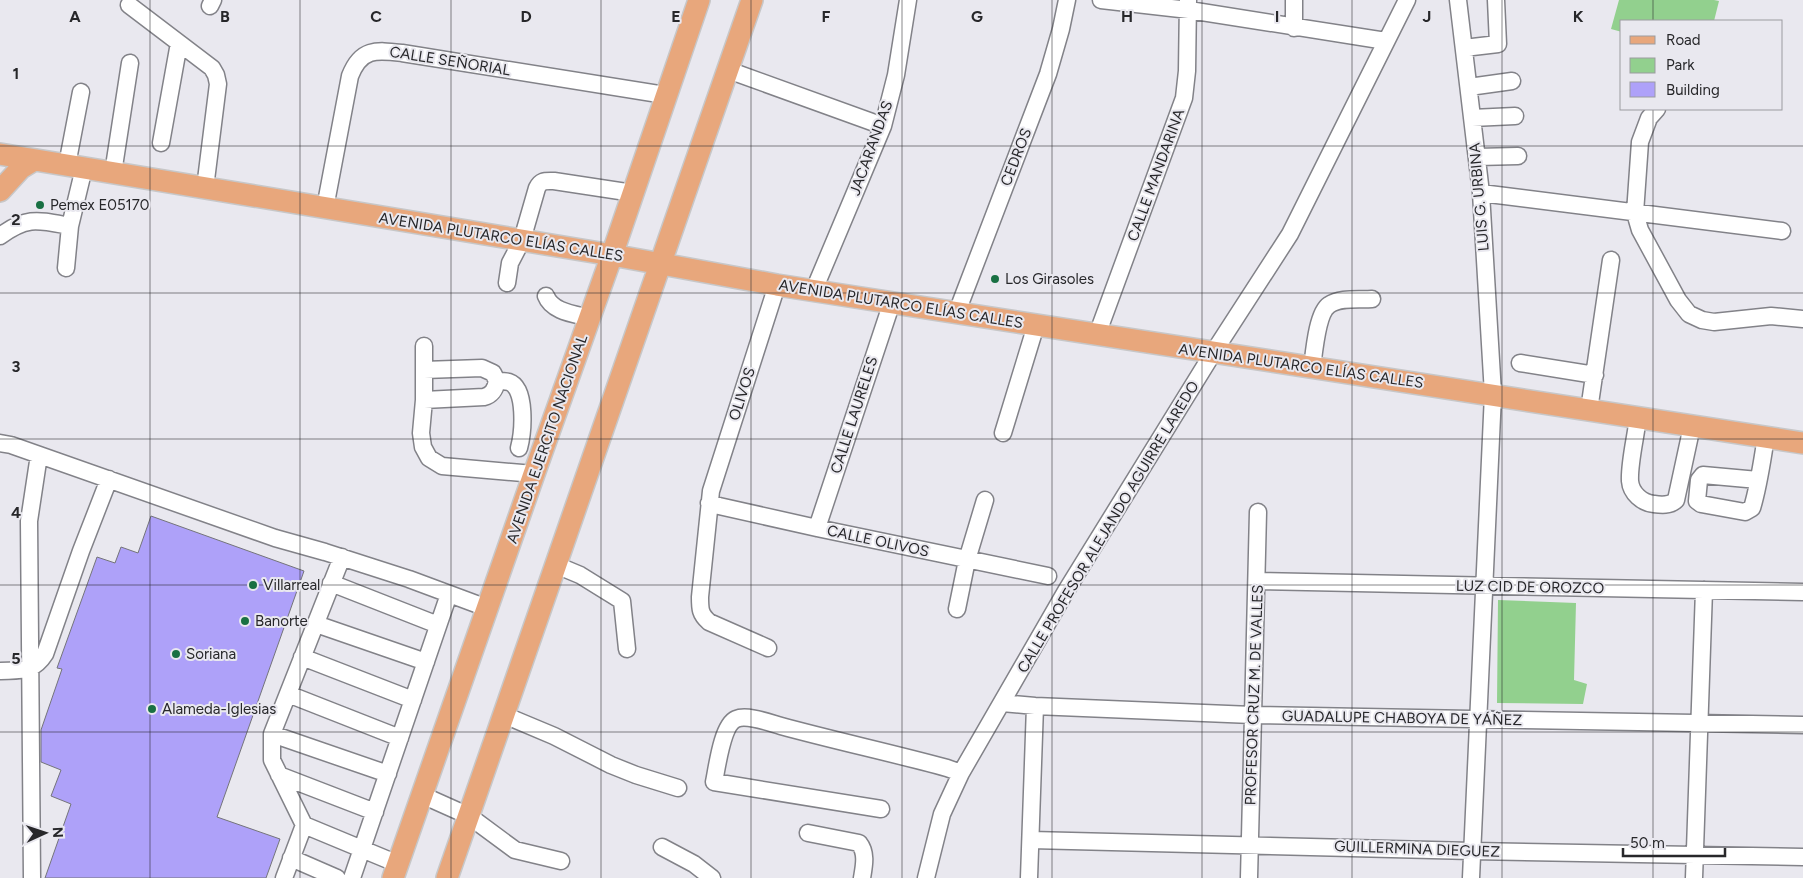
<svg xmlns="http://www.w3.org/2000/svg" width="1803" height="878" viewBox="0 0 1803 878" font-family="Figtree,sans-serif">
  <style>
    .green { fill: #92d08e }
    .building { fill: #aea1f9; stroke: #74747a }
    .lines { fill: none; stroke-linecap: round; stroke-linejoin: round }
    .minor-casing { stroke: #828288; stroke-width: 19 }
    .major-casing { stroke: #c7c7c8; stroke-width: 24 }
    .minor { stroke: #fff; stroke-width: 16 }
    .major { stroke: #e8a77c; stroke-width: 21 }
    .grid { fill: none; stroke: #27272a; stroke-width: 1; stroke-opacity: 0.55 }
    .poi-dot { fill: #197043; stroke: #e9e8ef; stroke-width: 2 }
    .labels { text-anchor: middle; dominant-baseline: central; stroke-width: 4; stroke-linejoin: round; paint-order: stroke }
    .street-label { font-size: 15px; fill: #27272a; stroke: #e9e8ef }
    .poi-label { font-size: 15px; fill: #27272a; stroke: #e9e8ef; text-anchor: start }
    .grid-label { font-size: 16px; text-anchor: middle; font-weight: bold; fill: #27272a; stroke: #e9e8ef; stroke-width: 4; stroke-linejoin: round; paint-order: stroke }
  </style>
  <rect width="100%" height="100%" fill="#e9e8ef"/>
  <!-- green -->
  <path class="green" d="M1619,0H1714L1719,1L1714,21H1622V32L1611,29Z
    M1498,600L1576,603L1574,680L1587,684L1583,704L1497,703Z"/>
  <!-- building -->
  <path class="building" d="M151,516L304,571L217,817L280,839L266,878H45L71,804L51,796L61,770L41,762V730L62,669L57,668L97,557L115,563L121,547L138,553Z"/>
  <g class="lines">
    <defs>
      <path id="minor" d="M1101,0L1189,10L1386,41
        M1458,0L1481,193L1493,394L1471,878
        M129,5L212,68L216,75L218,84L205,188
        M210,6L213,0
        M1294,28V0
        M1464,48L1498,44L1496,0
        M728,70L883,126
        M1469,87L1512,81
        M1657,109L1649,118L1640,142L1635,213L1640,230L1678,300L1689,314L1702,320L1714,322L1771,316L1803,319
        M1472,118L1515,116
        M161,143L179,43
        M1477,157L1518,156
        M67,165L81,92
        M113,173L130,63
        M1481,193L1782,231
        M325,208L350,76C361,48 376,50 402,53L665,95
        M0,236C27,216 38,220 70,226L84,168
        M66,268L70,226
        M507,283L510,263L522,240L537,188C541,180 545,181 554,181L633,193
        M814,290L883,126L896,75L908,0
        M546,296C552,312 575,314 590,318
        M957,312L1048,74L1061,29L1067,0
        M1097,335L1184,98L1187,71L1188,0
        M424,346V400L421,433L423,447L429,458L442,466L534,474
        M1520,363L1595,375
        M1312,368C1314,353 1317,313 1329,305C1340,297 1359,300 1372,299
        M497,381C500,381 505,381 509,382C527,388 523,433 519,448
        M424,400L484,397C492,395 495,390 497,381L493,373L482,368L424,370
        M1589,410L1611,260
        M1638,417C1636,436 1629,463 1630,481C1631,493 1642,503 1654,504C1661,505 1670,506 1676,500L1692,426
        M1003,433L1036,325
        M0,443L11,445L275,538L325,552L409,579L487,608
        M1758,480L1703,475L1699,480L1697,501L1701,504L1745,512L1752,508C1759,485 1762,461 1766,437
        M709,503L719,506L817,528L1048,576
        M817,528L892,302
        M556,565L580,575L622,601L627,649
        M1257,581L1803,592
        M331,583L438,625
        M957,609L967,560L985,500
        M316,624L426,662
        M768,648L709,622C700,614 700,609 700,597L711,491L777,285
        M302,657L413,700
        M0,671C20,670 33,673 45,654L81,551L109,479
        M288,694L400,738
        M1002,703L1035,706L1252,715L1803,725
        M504,715L554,736L611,765L636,775L678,788
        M272,734L388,774
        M279,775L375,812
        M422,795L469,816L515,850L561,861
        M881,809L714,782C717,768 722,725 736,719C747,714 770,723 781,726C836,741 892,753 947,768L961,773
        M304,825L398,864
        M808,833L859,843C867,853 864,866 862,878
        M1031,840L1472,851L1803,857
        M662,847L694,864L712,878
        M291,858L337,878
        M32,878L29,521L39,455
        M284,878L304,825L272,760V734L342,557
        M352,878L449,594
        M926,878L942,814L961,773L1066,591L1213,353L1290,234L1407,0
        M1029,878L1035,706
        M1249,878L1258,512
        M1694,878L1704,590"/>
      <path id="major" d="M0,154L612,255L777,285L1803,443
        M0,191L21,168L34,160
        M393,878L534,474L612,255L699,0
        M447,878L752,0"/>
    </defs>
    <!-- minor casing -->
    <use href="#minor" class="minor-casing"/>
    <!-- major casing -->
    <use href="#major" class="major-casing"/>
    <!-- minor -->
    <use href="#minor" class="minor"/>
    <!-- major -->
    <use href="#major" class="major"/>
  </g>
  <!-- grid -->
  <path class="grid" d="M150,0V878M300,0V878M451,0V878M601,0V878M751,0V878M902,0V878M1052,0V878M1202,0V878M1352,0V878M1502,0V878M1653,0V21M1653,109V878M0,146H1803M0,293H1803M0,439H1803M0,585H1803M0,732H1803"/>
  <!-- markers -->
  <g class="poi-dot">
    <circle cx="40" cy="205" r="5"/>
    <circle cx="995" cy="279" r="5"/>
    <circle cx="253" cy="585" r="5"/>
    <circle cx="245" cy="621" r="5"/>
    <circle cx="176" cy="654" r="5"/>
    <circle cx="152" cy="709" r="5"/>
  </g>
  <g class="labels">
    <!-- street labels -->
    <g class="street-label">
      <text transform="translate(450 61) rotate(9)">CALLE SEÑORIAL</text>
      <text transform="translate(871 148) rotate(-70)">JACARANDAS</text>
      <text transform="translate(1016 157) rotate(-69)">CEDROS</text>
      <text transform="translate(1156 175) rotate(-70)">CALLE MANDARINA</text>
      <text transform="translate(1479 197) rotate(-95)">LUIS G. URBINA</text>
      <text transform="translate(501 237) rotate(9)">AVENIDA PLUTARCO ELÍAS CALLES</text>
      <text transform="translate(901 304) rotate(9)">AVENIDA PLUTARCO ELÍAS CALLES</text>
      <text transform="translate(1301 366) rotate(8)">AVENIDA PLUTARCO ELÍAS CALLES</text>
      <text transform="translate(742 394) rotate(-72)">OLIVOS</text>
      <text transform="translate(854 415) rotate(-72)">CALLE LAURELES</text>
      <text transform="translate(547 439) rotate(-71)">AVENIDA EJERCITO NACIONAL</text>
      <text transform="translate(1108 527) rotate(-59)">CALLE PROFESOR ALEJANDO AGUIRRE LAREDO</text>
      <text transform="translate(878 541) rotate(12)">CALLE OLIVOS</text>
      <text transform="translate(1530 587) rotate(1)">LUZ CID DE OROZCO</text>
      <text transform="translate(1254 695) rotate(-88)">PROFESOR CRUZ M. DE VALLES</text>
      <text transform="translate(1402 718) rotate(1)">GUADALUPE CHABOYA DE YÁÑEZ</text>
      <text transform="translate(1417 849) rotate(2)">GUILLERMINA DIEGUEZ</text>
    </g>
    <!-- poi labels -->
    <g class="poi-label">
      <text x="50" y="205">Pemex E05170</text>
      <text x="1005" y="279">Los Girasoles</text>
      <text x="263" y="585">Villarreal</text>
      <text x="255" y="621">Banorte</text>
      <text x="186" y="654">Soriana</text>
      <text x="162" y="709">Alameda-Iglesias</text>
    </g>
  </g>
  <g class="grid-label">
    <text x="75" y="22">A</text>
    <text x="225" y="22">B</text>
    <text x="376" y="22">C</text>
    <text x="526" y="22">D</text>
    <text x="676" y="22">E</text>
    <text x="826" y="22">F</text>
    <text x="977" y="22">G</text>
    <text x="1127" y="22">H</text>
    <text x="1277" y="22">I</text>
    <text x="1427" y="22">J</text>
    <text x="1578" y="22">K</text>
    <text x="16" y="79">1</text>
    <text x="16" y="225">2</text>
    <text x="16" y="372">3</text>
    <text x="16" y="518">4</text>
    <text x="16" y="664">5</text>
  </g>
  <!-- legend -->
  <rect x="1620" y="20" width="162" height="90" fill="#e9e8ef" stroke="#9b9ba0"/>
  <rect x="1630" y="36" width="25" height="8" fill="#e8a77c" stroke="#9b9ba0"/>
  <text x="1666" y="45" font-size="15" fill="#27272a">Road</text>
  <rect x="1630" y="58" width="25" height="15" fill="#92d08e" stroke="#9b9ba0"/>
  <text x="1666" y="70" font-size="15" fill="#27272a">Park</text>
  <rect x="1630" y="82" width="25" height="15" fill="#aea1f9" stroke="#9b9ba0"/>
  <text x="1666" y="95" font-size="15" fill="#27272a">Building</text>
  <!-- north arrow -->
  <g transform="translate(45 833) rotate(87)" stroke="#e9e8ef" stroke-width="4" paint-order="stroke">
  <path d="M0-4L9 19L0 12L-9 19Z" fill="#27272a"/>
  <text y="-8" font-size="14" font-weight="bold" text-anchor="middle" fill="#27272a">N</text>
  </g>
  <!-- scale -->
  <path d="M1623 848v8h102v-8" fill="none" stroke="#27272a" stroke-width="2.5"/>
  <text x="1630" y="848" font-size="15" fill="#27272a" stroke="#e9e8ef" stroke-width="4" paint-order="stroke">50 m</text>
</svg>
